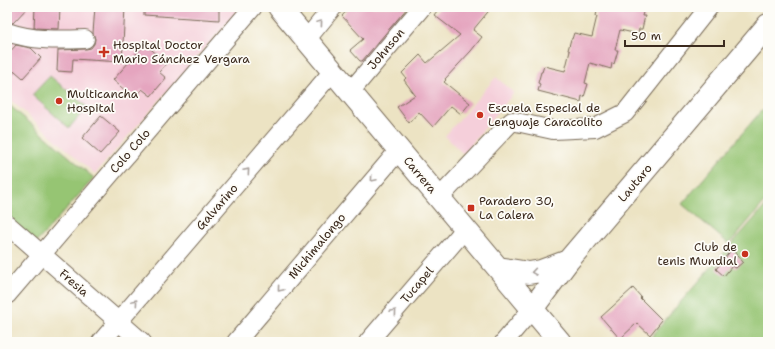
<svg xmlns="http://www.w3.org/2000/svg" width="775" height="349" viewBox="0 0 775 349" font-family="'Shantell Sans',sans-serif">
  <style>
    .built { fill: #f5cfda }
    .green { fill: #96c573; stroke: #687848 }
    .building { fill: #e5a5bf }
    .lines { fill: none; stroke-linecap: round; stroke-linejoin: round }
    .minor-casing { stroke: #796b58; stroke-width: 20 }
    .major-casing { stroke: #796b58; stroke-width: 24 }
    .minor { stroke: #fff; stroke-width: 18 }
    .major { stroke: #fff; stroke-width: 22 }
    .oneway { stroke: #a79f9a }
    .poi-dot { fill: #c8321e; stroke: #fdfcf7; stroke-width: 1.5 }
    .labels { text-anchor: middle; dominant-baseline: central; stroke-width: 3.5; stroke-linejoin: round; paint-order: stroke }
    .poi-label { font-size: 12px; fill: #3b2a1e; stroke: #fdfcf7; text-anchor: start }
    .street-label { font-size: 12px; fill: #3b2a1e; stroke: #fdfcf7 }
  </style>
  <rect width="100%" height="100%" fill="#fdfcf7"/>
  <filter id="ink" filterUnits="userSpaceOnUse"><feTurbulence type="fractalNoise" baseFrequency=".025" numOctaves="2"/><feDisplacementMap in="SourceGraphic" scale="8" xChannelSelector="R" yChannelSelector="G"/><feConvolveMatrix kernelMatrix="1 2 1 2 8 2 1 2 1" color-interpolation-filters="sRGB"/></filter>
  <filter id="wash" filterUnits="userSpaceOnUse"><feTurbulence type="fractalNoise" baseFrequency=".012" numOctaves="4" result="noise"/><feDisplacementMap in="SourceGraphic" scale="16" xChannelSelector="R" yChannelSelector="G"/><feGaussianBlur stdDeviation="0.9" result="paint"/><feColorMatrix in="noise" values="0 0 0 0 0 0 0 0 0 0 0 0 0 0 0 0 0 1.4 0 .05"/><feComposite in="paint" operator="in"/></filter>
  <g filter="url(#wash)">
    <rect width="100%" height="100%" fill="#ece3c3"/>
    <!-- built -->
    <path class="built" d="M7,7H241L95,174L7,97Z
      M496,77L514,93L463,154L445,136Z"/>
    <!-- green -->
    <path class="green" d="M50,76L87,107L69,128L32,95Z
      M7,103L94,178L34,245L7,221Z
      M762,110L768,115V198L729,244L682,204Z
      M768,203V342H647L677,306Z"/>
    <g id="blocks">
      <!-- building -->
      <path class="building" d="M7,7H28L13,23L7,22Z
        M35,7H60L59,29L34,28Z
        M95,7H125L122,62L73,59L72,72L57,71L58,50L86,49L91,48L94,44L95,39L93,33Z
        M144,7H219V20L144,15Z
        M350,7H408L362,61H360L350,50L363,39L342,16Z
        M440,7H492L473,30L482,37L471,51L445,79L446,80L444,82L470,103L461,114L451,106L433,127L419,112L409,123L397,107L415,95L404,80L406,78L402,73L420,55L427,63L460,35L434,15Z
        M598,7H634L644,9L642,16H645L642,29H639L638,34L620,30L615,50H618L614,64L612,63L611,69L590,63L585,83L588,84L584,97L582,96L581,102L538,91L540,84L538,83L541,72H542L544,66L565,71L570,51L568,50L571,39H572L574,33L592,37L597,16H596Z
        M145,44L167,63L159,72L166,78L151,96L142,89L134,98L113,80Z
        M16,45L31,48L41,58L23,78L15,71L7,80V55Z
        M101,116L120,132L100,154L82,138Z
        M732,249L743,262L736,268L732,266L724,276L716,269Z
        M633,288L641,297L640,298L662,320L650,335L637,323L620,339L601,317Z"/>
    </g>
  </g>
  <g filter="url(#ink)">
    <use href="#blocks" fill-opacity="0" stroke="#796b58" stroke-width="1"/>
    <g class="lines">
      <defs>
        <path id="minor" d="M7,32C33,41 59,40 85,39
          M306,40L333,7
          M350,92L422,7
          M439,198L512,121L553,130L595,128L625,113L709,7
          M7,224L142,342
          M7,295L253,7
          M101,342L333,71
          M236,342L399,150
          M368,342L465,229
          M504,342L532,309"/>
        <path id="major" d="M279,7L560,342
          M498,268L529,273L541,271L568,261
          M532,309L568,261L768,25"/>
      </defs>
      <!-- minor casing -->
      <use href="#minor" class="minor-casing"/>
      <!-- major casing -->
      <use href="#major" class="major-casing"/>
      <!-- minor -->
      <use href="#minor" class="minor"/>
      <!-- major -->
      <use href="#major" class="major"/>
    </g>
    <!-- one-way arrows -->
    <defs><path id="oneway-chevron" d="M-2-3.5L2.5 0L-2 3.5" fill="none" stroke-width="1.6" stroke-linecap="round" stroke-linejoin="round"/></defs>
    <g class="oneway">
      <use href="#oneway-chevron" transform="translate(320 23) rotate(-50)"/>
      <use href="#oneway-chevron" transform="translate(247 171) rotate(-49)"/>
      <use href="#oneway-chevron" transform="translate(373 179) rotate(130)"/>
      <use href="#oneway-chevron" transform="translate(534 272) rotate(171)"/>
      <use href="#oneway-chevron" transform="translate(280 289) rotate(130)"/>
      <use href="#oneway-chevron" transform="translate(135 302) rotate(-49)"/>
      <use href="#oneway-chevron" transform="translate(394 312) rotate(-50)"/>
    </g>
  </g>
  <!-- markers -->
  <g class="poi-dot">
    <path d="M102 46h4v4h4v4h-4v4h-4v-4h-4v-4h4z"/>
    <circle cx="59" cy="101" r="4"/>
    <circle cx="480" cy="115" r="4"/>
    <rect x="467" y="204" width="8" height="8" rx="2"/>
    <circle cx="745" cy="254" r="4"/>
  </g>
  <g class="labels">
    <!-- poi labels -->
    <g class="poi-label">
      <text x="113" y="45">Hospital Doctor<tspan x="113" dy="14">Mario Sánchez Vergara</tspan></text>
      <text x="67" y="94">Multicancha<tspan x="67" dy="14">Hospital</tspan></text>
      <text x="488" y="108">Escuela Especial de<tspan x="488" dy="14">Lenguaje Caracolito</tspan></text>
      <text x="479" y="201">Paradero 30,<tspan x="479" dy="14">La Calera</tspan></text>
      <text x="737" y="247" text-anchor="end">Club de<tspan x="737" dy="14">tenis Mundial</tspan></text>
    </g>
    <!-- street labels -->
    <g class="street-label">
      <text transform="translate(386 49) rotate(-50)">Johnson</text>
      <text transform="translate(130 151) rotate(-49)">Colo Colo</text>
      <text transform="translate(420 175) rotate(50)">Carrera</text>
      <text transform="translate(635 183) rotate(-50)">Lautaro</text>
      <text transform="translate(217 207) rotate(-49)">Galvarino</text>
      <text transform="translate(317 246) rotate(-50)">Michimalongo</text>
      <text transform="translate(74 283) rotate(41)">Fresia</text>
      <text transform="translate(417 285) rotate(-50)">Tucapel</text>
    </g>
  </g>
  <!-- margin -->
  <rect width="775" height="349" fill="none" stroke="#fdfcf7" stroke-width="24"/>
  <!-- scale -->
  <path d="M625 40v6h99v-6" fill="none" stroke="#3b2a1e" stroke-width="2"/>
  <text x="631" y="40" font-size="12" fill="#3b2a1e" stroke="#fdfcf7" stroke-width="3" paint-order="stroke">50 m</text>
</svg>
